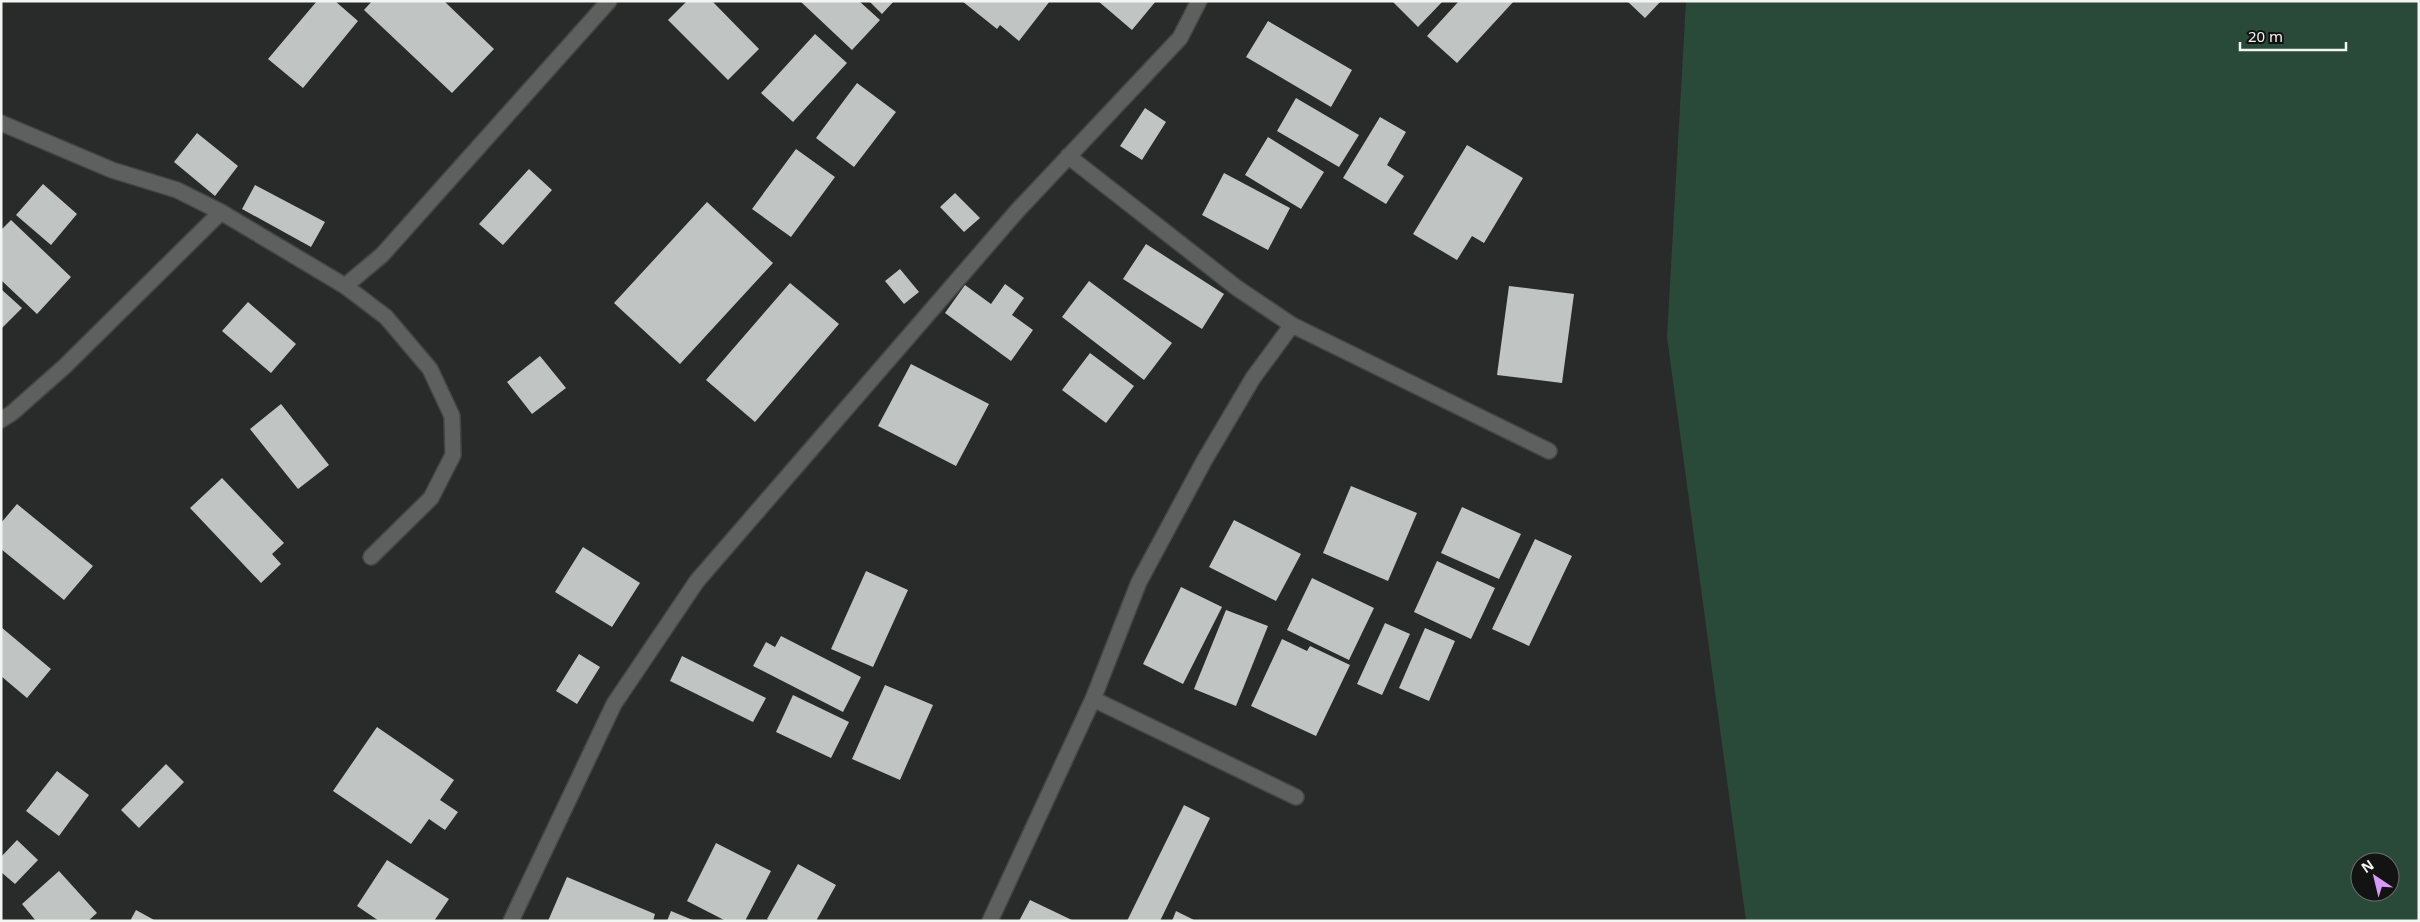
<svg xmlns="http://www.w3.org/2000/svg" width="2420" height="922" viewBox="0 0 2420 922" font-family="'Noto Sans',sans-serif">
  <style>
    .green { fill: #294a38; fill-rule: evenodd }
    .building { fill: #c0c4c2 }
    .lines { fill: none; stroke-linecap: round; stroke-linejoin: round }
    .street-casing { stroke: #434644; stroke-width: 18 }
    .street { stroke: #5d605e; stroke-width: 15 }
  </style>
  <rect width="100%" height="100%" fill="#282b29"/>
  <!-- green -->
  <path class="green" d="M1686,1H2419V921H1746L1667,337ZM2360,862H2390V892H2360Z"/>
  <!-- building -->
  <path class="building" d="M317,1H335L358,21L303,88L268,59Z
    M372,1H444L494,49L452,93L364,10Z
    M687,1H712L759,49L728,80L668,20Z
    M800,1H859L880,20L852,50Z
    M869,1H894L882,14Z
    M962,1H1050L1019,41L1000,25L997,29Z
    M1098,1H1156L1132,30Z
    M1392,1H1443L1418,27Z
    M1459,1H1514L1457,63L1427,36Z
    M1627,1H1661L1645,18Z
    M1268,21L1352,70L1331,107L1246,57Z
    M815,34L847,63L793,122L761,93Z
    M857,83L896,112L854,167L816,138Z
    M1296,98L1359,135L1339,167L1277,131Z
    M1145,108L1166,122L1142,160L1120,146Z
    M1380,117L1406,132L1387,165L1404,176L1386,204L1343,178Z
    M197,133L238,166L215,196L174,162Z
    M1268,137L1324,172L1301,209L1245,175Z
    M1467,145L1523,178L1484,243L1472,236L1457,260L1413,234Z
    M796,149L835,177L791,237L752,209Z
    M529,169L552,190L503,245L479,224Z
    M1224,173L1290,208L1268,250L1202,215Z
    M43,184L77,214L51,245L16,215Z
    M255,185L325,222L311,247L242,209Z
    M955,193L980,218L964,232L940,207Z
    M707,202L773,263L680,364L614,303Z
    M11,220L71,277L37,314L1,280V230Z
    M1146,244L1224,294L1202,329L1123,279Z
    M900,269L919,292L904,304L885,281Z
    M1089,281L1172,343L1144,380L1062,317Z
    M790,283L839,324L755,422L706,380Z
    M1005,284L1024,298L1012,315L1033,330L1011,361L945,313L965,285L991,304Z
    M1509,286L1574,294L1562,383L1497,375Z
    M1,289L22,308L2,328L1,327Z
    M248,302L296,344L271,373L222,331Z
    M1090,353L1134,386L1106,423L1062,390Z
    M540,356L566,388L532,414L507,382Z
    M911,364L989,404L956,466L878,426Z
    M281,404L329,465L298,489L250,429Z
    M222,478L284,543L272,554L281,564L261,583L190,508Z
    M1351,486L1417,513L1388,581L1323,553Z
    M17,504L93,566L64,600L1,549V523Z
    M1462,507L1521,534L1499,579L1441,553Z
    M1234,520L1301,554L1276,601L1209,567Z
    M1535,539L1572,556L1529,646L1492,629Z
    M583,547L640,583L612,627L555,592Z
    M1437,561L1495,588L1471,639L1414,612Z
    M866,571L908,590L873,667L831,649Z
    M1312,578L1374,608L1349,660L1287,630Z
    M1181,587L1222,607L1183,684L1143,664Z
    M1226,610L1268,626L1236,706L1194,689Z
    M1385,623L1410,634L1382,695L1357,684Z
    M1,627L51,669L27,698L1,676Z
    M1425,628L1455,641L1429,701L1399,688Z
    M781,636L861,677L843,712L753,666L766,642L775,647Z
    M1282,639L1307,651L1310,646L1350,665L1316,736L1251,706Z
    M579,654L600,667L577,704L556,691Z
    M682,656L766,698L753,722L670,681Z
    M885,685L933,705L900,780L852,759Z
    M793,695L849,722L831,758L776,732Z
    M377,727L454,780L440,800L458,812L445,830L429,819L411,844L333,791Z
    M166,764L184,782L139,828L121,810Z
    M57,771L89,795L59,836L26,811Z
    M1184,805L1210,818L1160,921H1127Z
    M17,840L38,860L15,884L1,872V857Z
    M716,843L771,871L745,921H726L687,901Z
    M387,860L449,899L434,921H379L357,906Z
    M798,864L836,885L816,921H770L767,919Z
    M59,871L97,913L88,921H36L22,904Z
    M567,877L655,914L653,921H548Z
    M1030,900L1074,921H1019Z
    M136,910L156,921H130Z
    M671,911L695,921H667Z
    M1176,911L1196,921H1172Z"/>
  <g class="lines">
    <defs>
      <path id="street" d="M1,123L112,170L177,190L221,212L345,286L386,317L430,369L452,416L453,455L431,498L371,557
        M345,286L382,255L609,1
        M1292,325L1549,451
        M1,420L12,413L64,367L221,212
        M1093,699L1296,797
        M511,921L614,704L697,581L1018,210L1180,38L1199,1
        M990,921L1093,699L1139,582L1204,461L1253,378L1292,325L1237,288L1068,156"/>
    </defs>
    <!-- street casing -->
    <use href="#street" class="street-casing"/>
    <!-- street -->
    <use href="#street" class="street"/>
  </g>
  <!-- border -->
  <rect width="2420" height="922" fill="none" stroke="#f3f5f3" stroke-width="5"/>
  <!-- north arrow -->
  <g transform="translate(2375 877) rotate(325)"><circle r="24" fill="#121312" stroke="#6c6d6c"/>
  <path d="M0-4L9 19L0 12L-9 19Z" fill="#d99af7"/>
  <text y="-8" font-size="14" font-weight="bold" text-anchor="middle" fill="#f3f5f3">N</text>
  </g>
  <!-- scale -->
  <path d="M2240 42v8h106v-8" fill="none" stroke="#f3f5f3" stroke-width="2.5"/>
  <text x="2248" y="42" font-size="15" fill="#f3f5f3" stroke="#121312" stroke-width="4" paint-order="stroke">20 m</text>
</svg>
